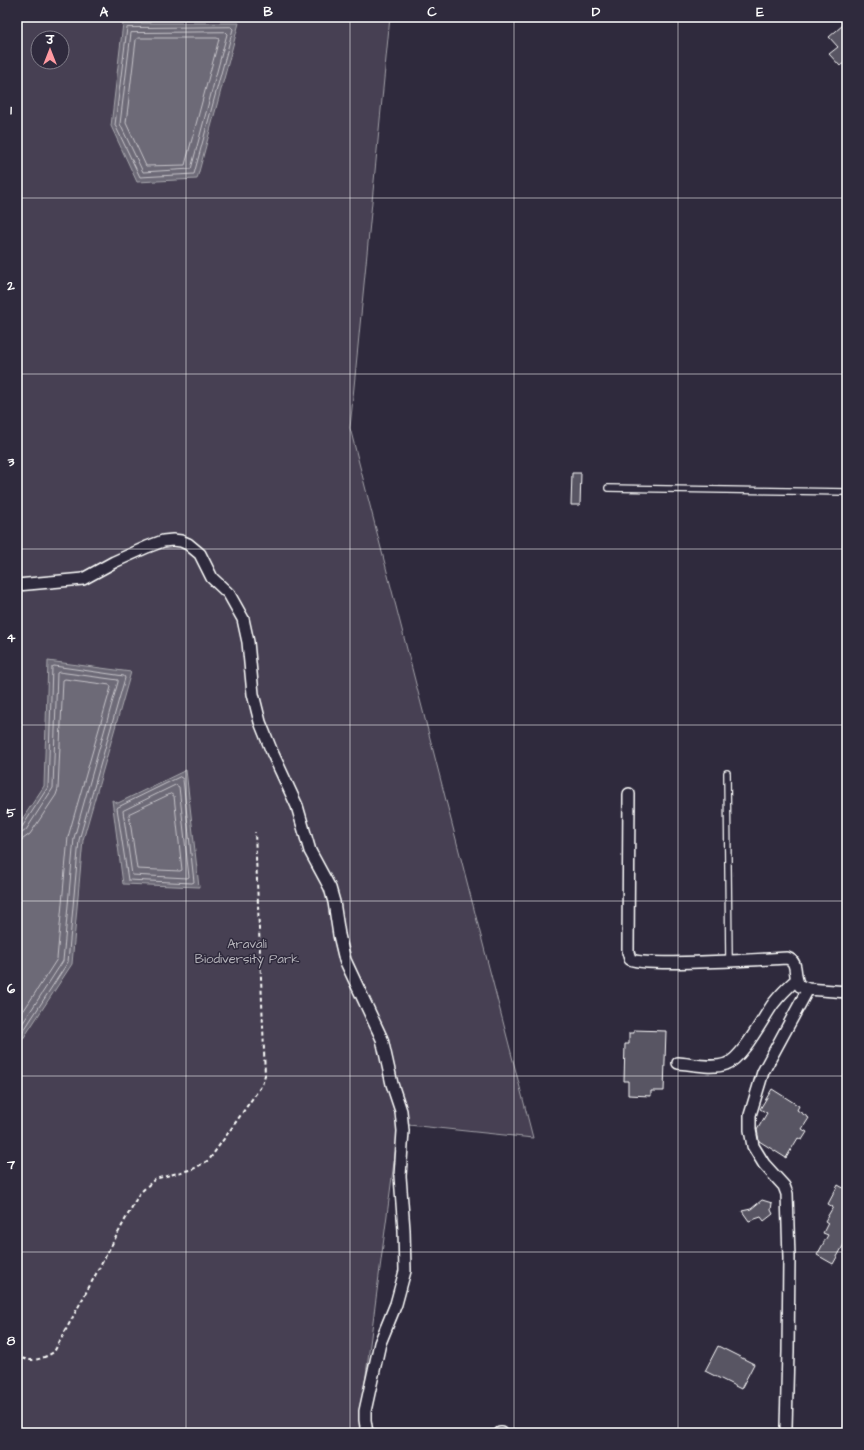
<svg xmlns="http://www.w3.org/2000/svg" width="864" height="1450" viewBox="0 0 864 1450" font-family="'Architects Daughter','Playpen Sans Deva',sans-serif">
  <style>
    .green { fill: #464152; stroke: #a2a0a8; fill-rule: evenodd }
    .water { fill: #6d6a77; stroke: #a7a6ad }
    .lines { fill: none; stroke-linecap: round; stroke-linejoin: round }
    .shore { stroke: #c5c3c9; stroke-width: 1 }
    .building { fill: #595564; stroke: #fff }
    .service-casing { stroke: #fff; stroke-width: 8 }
    .minor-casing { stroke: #fff; stroke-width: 14 }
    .path { stroke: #fff; stroke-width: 2; stroke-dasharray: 4 3; stroke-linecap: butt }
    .service { stroke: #2f2a3d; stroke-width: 5.5 }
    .minor { stroke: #2f2a3d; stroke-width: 11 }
    .grid { fill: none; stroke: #fff; stroke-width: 1; stroke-opacity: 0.55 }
    .labels { text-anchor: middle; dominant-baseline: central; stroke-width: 3; stroke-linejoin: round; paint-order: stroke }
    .park-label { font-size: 13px; fill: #b5b3ba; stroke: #2f2a3d }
    .neatline { fill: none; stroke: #fff; stroke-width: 1.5 }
    .grid-label { font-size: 13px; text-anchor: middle; font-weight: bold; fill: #fff }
  </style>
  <rect width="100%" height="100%" fill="#2f2a3d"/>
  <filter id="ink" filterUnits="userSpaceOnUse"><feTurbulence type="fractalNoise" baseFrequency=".025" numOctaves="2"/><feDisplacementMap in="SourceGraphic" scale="8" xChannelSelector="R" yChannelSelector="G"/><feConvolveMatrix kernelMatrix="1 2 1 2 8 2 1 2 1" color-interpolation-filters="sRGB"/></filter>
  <g filter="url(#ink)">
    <!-- green -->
    <path class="green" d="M17,17H390L350,428L533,1138L399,1124L360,1420L382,1433H17ZM38,38H62V62H38Z"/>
    <!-- water -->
    <path class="water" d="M123,23H239L197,179L137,182L111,126Z
      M48,661L131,672L83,840L72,964L17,1048V827L44,786Z
      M186,770L199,887L123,884L112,800L118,803Z"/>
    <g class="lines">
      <!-- shore -->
      <path class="shore" d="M231,27L233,29L194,174L140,177L115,125L127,28Z
        M225,32L227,34L191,169L143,172L120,124L131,33Z
        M138,38H217L219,39L185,165L146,166L126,123L136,40Z
        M180,777L183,779L194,882L192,883L128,880L117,808Z
        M176,785L179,787L189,877L187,878L132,875L123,811Z
        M171,794L174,796L182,870L180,871L137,869L129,814Z
        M17,829L22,827L48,787L52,667L54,666L124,676L125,678L79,840L68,962L17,1041
        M17,834L22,833L26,830L53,788L57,673L59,672L118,680V682L74,838L63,961L17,1032
        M17,840L23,839L30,834L56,795L58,789L63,680L65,679L110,685L111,687L68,837L57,959L17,1021"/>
    </g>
    <!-- building -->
    <path class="building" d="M843,25L847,29V61L840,66L829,54L838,47L829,37Z
      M572,473H581L580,505H571Z
      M634,1030L666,1031L664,1091H651V1096L628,1095V1081H624L625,1044H629V1033H634Z
      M772,1089L799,1106L797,1110L809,1118L802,1129L807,1132L802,1140L798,1138L786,1158L759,1141L757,1130L767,1113L760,1109Z
      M838,1185L847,1190V1239L833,1264L817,1255L828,1235L823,1233L828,1223L825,1221L833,1207L828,1204Z
      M762,1200L772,1203L771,1210L773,1214L764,1221L761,1217L749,1221L742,1211L751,1209Z
      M718,1346L754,1364L741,1389L705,1371Z"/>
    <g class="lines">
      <defs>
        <path id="service" d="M608,488L847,492
          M727,773L729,961"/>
        <path id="minor" d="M17,585L83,579L114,562L147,547L163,541L173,540L181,541L188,544L200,554L212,578L229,594L243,619L248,642L253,694L260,722L272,752L297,806L310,851L330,888L334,902L339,935L345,960L382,1039L392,1084L401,1111L403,1131L400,1176L404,1230L405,1271L396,1304L380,1343L365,1411V1420L367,1433
          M629,794L628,952L630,959C641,967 765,959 787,958C800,962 792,977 800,986L808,989L847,992
          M678,1063C692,1064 712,1069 726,1064C742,1059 763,1018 773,1004C780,995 788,987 796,980
          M786,1427L788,1352L789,1258L787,1194L784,1186L764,1164L753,1146L750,1130V1115L763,1072L808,989
          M500,1433H502"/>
      </defs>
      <!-- service casing -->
      <use href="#service" class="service-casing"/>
      <!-- minor casing -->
      <use href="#minor" class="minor-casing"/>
      <!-- path -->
      <path class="path" d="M17,1354C27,1365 43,1359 54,1352L139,1194L155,1179L193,1169L209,1160L262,1085L265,1075L255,832"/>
      <!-- service -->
      <use href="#service" class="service"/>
      <!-- minor -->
      <use href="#minor" class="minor"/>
    </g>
  </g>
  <!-- grid -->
  <path class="grid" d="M186,17V1433M350,17V1433M514,17V1433M678,17V1433M17,198H847M17,374H847M17,549H847M17,725H847M17,901H847M17,1076H847M17,1252H847"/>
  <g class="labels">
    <!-- park labels -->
    <g class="park-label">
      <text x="247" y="944">Aravali<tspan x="247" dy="15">Biodiversity Park</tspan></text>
    </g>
  </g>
  <!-- margin -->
  <rect width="864" height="1450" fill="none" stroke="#2f2a3d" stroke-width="44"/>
  <!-- north arrow -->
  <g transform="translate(50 50)"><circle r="19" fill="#2f2a3d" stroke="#827f8b"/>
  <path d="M0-3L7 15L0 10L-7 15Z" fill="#ff9aa2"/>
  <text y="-6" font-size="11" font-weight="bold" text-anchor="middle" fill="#ffffff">उ</text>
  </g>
  <rect x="22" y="22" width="820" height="1406" class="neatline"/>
  <g class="grid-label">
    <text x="104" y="16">A</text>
    <text x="268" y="16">B</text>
    <text x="432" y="16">C</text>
    <text x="596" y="16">D</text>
    <text x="760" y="16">E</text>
    <text x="11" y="114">1</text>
    <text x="11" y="290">2</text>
    <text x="11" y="466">3</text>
    <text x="11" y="642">4</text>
    <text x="11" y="817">5</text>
    <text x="11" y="993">6</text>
    <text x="11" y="1169">7</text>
    <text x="11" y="1345">8</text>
  </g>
</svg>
